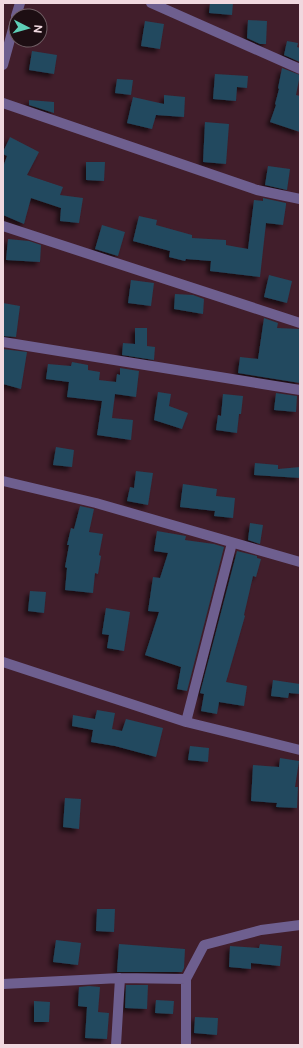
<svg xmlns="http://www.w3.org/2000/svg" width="303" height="1048" viewBox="0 0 303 1048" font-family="'Public Sans',sans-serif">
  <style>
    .building { fill: #24485e; filter: url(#shadow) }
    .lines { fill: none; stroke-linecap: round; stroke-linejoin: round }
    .minor { stroke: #6e5f8f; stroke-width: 10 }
  </style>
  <defs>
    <filter id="shadow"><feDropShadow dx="-3.5" dy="3.5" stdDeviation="2" flood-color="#0009"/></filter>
  </defs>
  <rect width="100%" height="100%" fill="#411e2b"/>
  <!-- building -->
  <path class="building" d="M210,3H233L232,15L209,13Z
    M248,20L267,21L266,44H260L247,38Z
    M145,21L164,24L160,49L141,46Z
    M287,41L298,43L297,47L300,48V62L284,55Z
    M32,51L57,55L54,74L29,70Z
    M282,68L300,75L296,95L300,96V132L270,122L276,105L275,104L279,89L278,88Z
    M215,74L248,76L247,88L237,87L236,101L213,99Z
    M117,79L133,80L131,95L115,93Z
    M164,95L185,97L184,117L156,115L152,129L127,123L133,97L164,104Z
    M29,100L54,102V113L29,105Z
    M205,122L229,124L226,164L203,162Z
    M10,137L39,152L27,175L63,187L60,195L83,198L79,223L60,221L61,208L31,198L24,224L3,215V167L7,156L3,154V152Z
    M86,162H105L104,181L86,180Z
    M268,166L290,169L287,190L265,185Z
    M263,198L286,203V205L283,225L266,223L260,277L210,271L211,261L186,259L185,261L169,257L170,251L133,241L139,216L157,220L156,225L192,235V238L226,240V245L248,249L254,200L263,201Z
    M102,225L125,232L118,256L95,249Z
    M8,239L29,241L41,245L40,262L6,260Z
    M269,275L292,281L287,303L264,297Z
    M131,280L154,283L151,306L128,303Z
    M175,294L193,295L204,299L203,314L174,309Z
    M3,303L20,306L16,337L3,336Z
    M264,318L278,323L277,328L300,329V383L238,373L240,357L258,359Z
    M135,328H147V346L155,347L154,360L122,355L123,343L135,344Z
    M3,349L27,352L21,389L3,384Z
    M72,362L88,365V370L100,372L99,380L116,382L117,374L120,375V368L139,371L136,397L115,394L112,418L133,420L131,440L97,435L102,401L67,397L69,382L46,379L48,364L71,366Z
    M158,392L171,394L169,406L188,413L182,429L154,420Z
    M276,393L297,396L296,412L274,410Z
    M223,394L243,396L241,414H239L237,433L216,430L218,415L221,416Z
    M56,447L74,450L72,467L53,465Z
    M255,463L278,465V469L300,467V478L254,475Z
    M136,471L153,473L148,505L127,501L130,487L134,488Z
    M183,484L217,489L216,496L235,498L233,518L214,516L215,511L180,507Z
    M80,506L94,509L89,532L103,534L99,555L101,556L98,574L95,573L93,593L65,590L67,568L65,567L69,545H67L71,528L74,529Z
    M250,523L263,525L260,544L248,540Z
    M157,531L186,536L185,540L214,544L224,547L187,691L177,689L181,667L145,655L159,612L148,611L153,577L160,578L168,553L154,551Z
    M237,551L257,556V558L261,559L256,577L253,576L244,615L245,616L226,682L247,686L244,706L219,702L217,714L201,711L204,694L200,693Z
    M30,591L46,592L44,613L28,611Z
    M106,608L130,612L124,651L107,648L109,635L102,634Z
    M273,680L300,684V694L289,693L288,698L271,696Z
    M97,710L115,713L112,729L122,731L126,719L163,728L156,757L115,746L91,742L93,730L72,726L73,715L95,719Z
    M190,746L209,748L208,762L188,760Z
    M280,758L299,761L295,787H298L297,808L276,807L277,803L251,801L253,765L279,767Z
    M65,798L81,799L79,829L63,827Z
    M97,909H115L114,932L96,931Z
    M56,940L81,943L78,965L53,962Z
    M119,944L185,949L184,968L182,972H117Z
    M260,944L282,946L280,966L251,963V969L229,967L230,946L259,948Z
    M126,985H148L147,1009L125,1008Z
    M89,986L100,987L98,1012L109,1013L107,1039L85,1038L87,1007L78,1006L79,987Z
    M156,1000L174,1001L173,1014L155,1013Z
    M34,1001L50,1002L49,1022H34Z
    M195,1017L218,1018L217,1035L194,1033Z"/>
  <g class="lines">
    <!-- minor -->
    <path class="minor" d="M151,3L300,69
      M16,16L20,3
      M3,65L16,18
      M3,103L257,190L300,199
      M3,226L300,323
      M3,342L300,390
      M3,481L96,503L300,562
      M3,662L186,722L300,750
      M186,722L232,543
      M3,984L120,978L186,979
      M116,1045L120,978
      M186,1045V979L204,945L261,930L300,925"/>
  </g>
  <!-- border -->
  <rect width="303" height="1048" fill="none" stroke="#f0d8df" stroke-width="8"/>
  <!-- north arrow -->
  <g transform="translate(28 28) rotate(96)"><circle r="19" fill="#1d0e13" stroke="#715f65"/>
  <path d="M0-3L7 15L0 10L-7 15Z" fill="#5eceb7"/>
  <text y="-6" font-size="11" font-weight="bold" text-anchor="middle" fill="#f0d8df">N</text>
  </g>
</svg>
